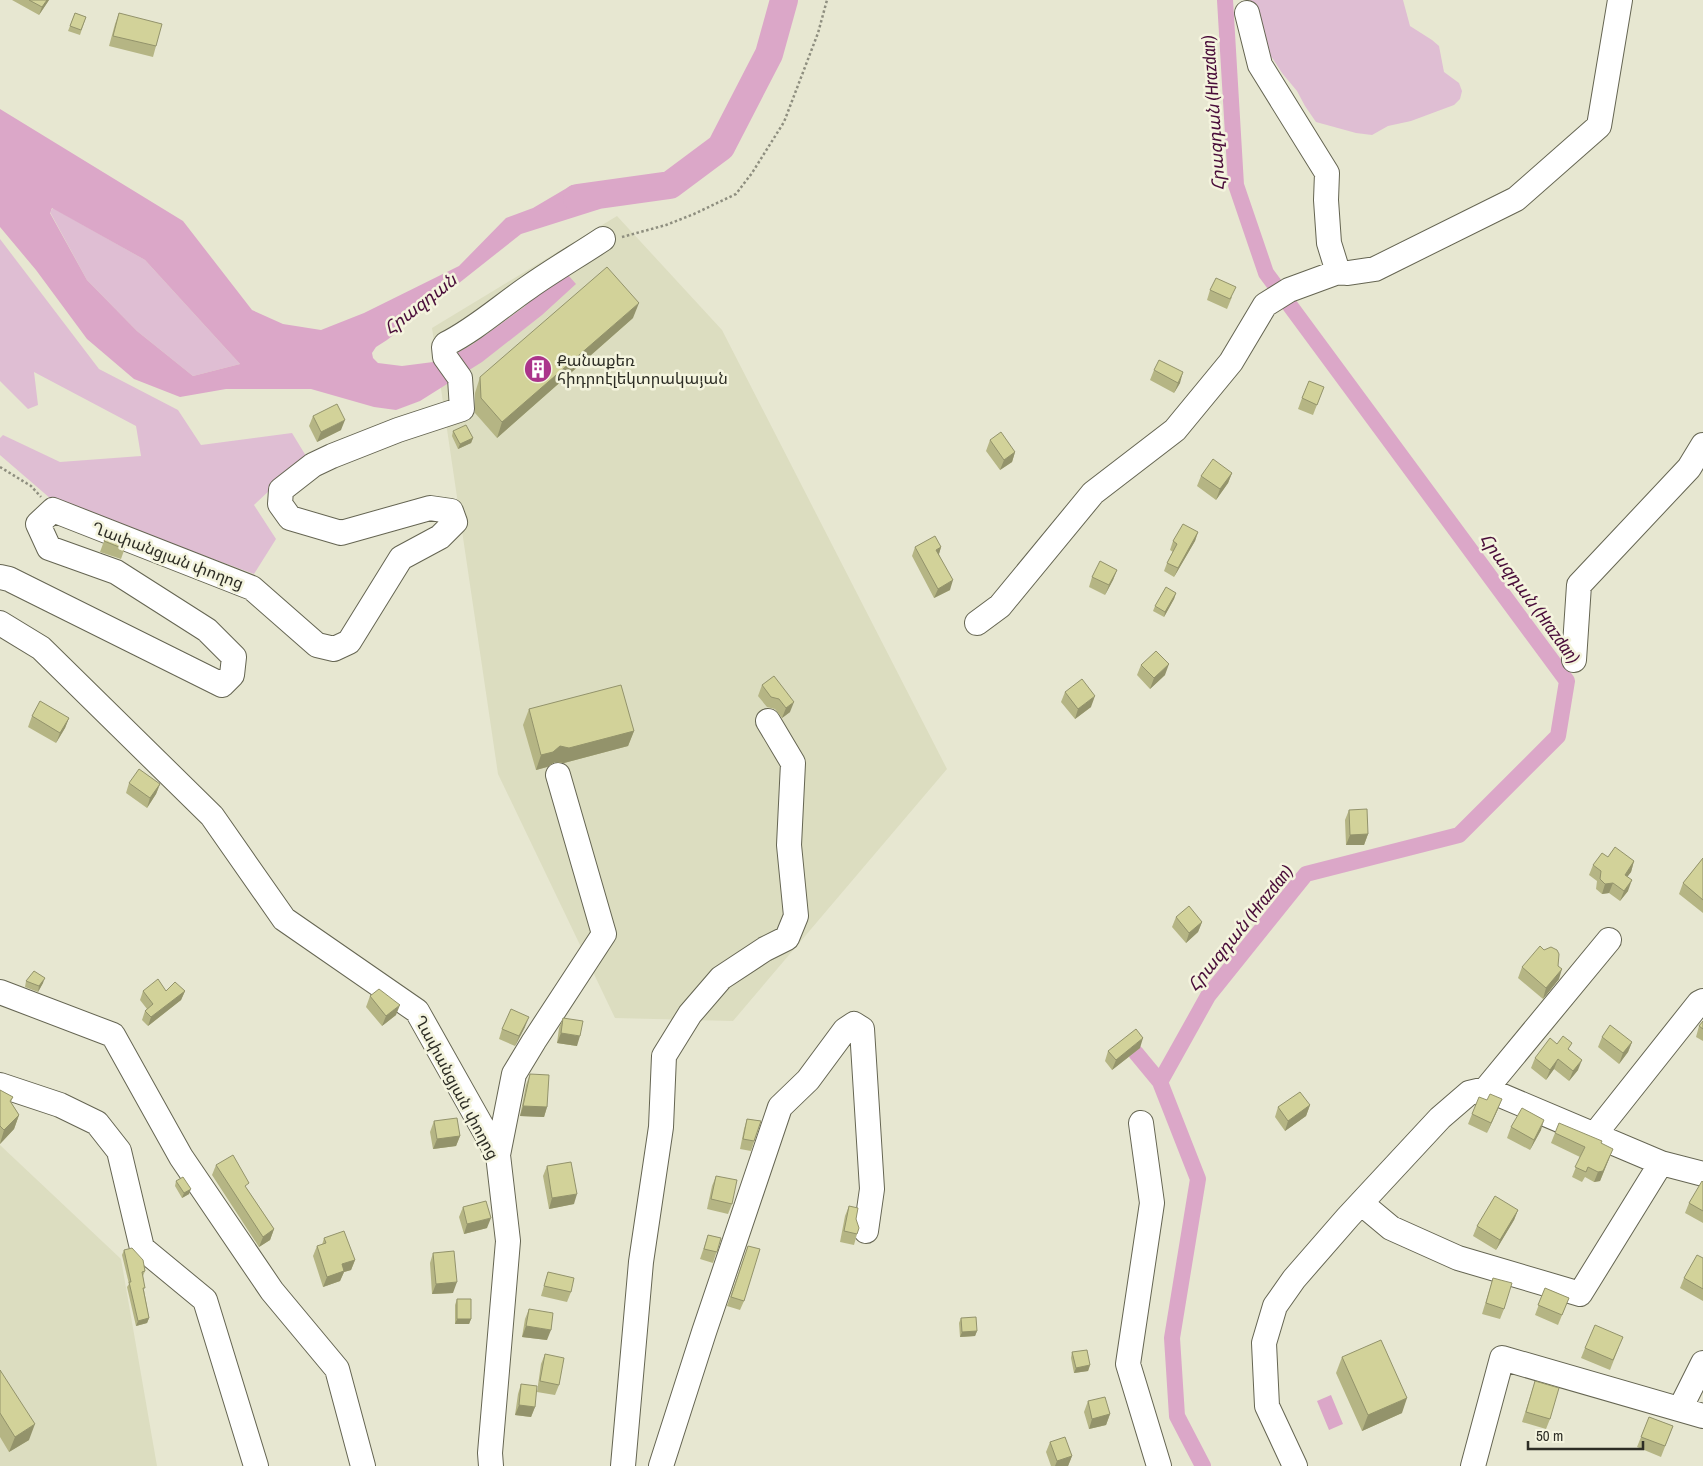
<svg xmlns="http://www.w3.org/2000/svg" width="1703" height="1466" viewBox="0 0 1703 1466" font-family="'Archivo Narrow','Noto Sans Armenian',sans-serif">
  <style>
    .built { fill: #dcddc0 }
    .green { fill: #dfbed3 }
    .water { fill: #dba7c8; fill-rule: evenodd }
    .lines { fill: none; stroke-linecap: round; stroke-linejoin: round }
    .canal { stroke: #dba7c8; stroke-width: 16 }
    .river { stroke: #dba7c8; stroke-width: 28 }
    .minor-casing { stroke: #656552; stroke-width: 26 }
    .path { stroke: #8e8e7f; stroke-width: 2.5; stroke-dasharray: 2.5 2.5; stroke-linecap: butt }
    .minor { stroke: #fff; stroke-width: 24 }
    .wall { fill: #b5b584 }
    .shaded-wall { fill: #93936b }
    .building { fill: #d2d299; stroke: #93936b }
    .labels { text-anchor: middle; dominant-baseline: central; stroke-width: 5; stroke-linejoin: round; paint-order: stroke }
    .poi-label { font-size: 16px; fill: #2d2d25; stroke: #f4f4de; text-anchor: start }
    .street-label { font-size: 16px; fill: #2d2d25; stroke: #f4f4de }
    .water-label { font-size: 18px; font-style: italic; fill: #490c39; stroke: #f4f4de }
  </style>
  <rect width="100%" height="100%" fill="#e7e7d1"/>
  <!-- built -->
  <path class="built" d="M617,216L722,330L947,769L733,1021L615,1018L498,774L432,328Z
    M0,1145L121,1259L157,1466H0Z"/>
  <!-- green -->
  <path class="green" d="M1250,0H1403L1410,26L1432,40L1439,46L1444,72L1459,83L1462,91L1460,99L1454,105L1411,121L1388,126L1372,135L1356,133L1316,122L1305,106L1297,91L1282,73L1273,59L1261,46Z
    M53,208L145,260L240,364L193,376L137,331L87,280L50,212Z
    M0,239L99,369L178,410L201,445L292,433L306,456L254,505L276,539L254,574L51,499L0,455V438L3,435L60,462L141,456L136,426L34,372L38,405L28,409L0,381Z"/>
  <!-- water -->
  <path class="water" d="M0,109L183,221L252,310L283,324L321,330L364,313L459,266L506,218L533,208L572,185L616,192L600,209L521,234L387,340L376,347L372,353L373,358L378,363L402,366L441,361L459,352L473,344L524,307L547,285L568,275L576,284L542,315L482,362L420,401L396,410L374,407L311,389H226L180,397L134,379L87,339L36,270L0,227ZM52,208L145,260L240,364L193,376L137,331L87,280L50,213Z
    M1331,1395L1343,1424L1329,1430L1317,1401Z"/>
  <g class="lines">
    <!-- canal -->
    <path class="canal" d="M1136,1053L1160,1082L1198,1179L1172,1338L1177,1416L1203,1466
      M1160,1082L1208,996L1306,874L1459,835L1558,736L1567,681L1266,273L1236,185L1225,0"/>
    <!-- river -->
    <path class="river" d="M577,198L670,185L721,147L769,54L784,0"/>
    <defs>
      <path id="minor" d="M1247,13L1260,65L1327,173L1326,200L1329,243L1338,272
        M0,577L9,579L222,685L232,675L234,657L207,630L116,572L49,548L38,524L53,510L252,588L317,645L334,649L349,642L401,558L440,537L455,522L451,511L430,508L341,533L290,518L280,504L281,490L313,465L332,456L398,430L462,409L460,378L445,357L444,347L446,344C476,329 501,306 529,287C553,270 579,255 603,239
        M0,623L41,648L212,816L284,919L417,1011L498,1155L508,1241L490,1453L491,1466
        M977,623L1000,606L1093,493L1175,430L1231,362L1265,305L1289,290L1338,272L1348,273L1375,269L1516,199L1599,126L1620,0
        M1574,660L1579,585L1689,468L1703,445
        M0,992L113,1035L181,1157L272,1291L337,1369L363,1466
        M0,1085L60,1105L97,1123L119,1151L142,1248L205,1300L256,1466
        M1486,1089L1609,940
        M1141,1123L1152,1203L1128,1364L1159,1466
        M1595,1134L1699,1003L1703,1001
        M498,1155L514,1074L534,1041L604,934L558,775
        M1361,1203L1391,1228L1458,1258L1580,1294L1661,1163
        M1680,1409L1703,1363
        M623,1466L641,1262L661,1127L664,1056L690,1014L721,978L765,949L787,938L796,916L789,845L793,763L768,721
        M661,1466L704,1332L780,1107L808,1080L845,1030L854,1024L862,1029L872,1189L866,1231
        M1295,1466L1267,1406L1264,1343L1275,1306L1294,1279L1348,1217L1440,1118L1469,1093L1486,1089L1661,1163L1703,1174
        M1473,1466L1502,1358L1703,1416"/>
    </defs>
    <!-- minor casing -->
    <use href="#minor" class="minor-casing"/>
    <!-- path -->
    <path class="path" d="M622,237L666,225L694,214L736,194L752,173L784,122L818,33L827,0
      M0,467L31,486L41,497"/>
    <!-- minor -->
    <use href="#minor" class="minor"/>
  </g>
  <!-- wall -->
  <path class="wall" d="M12,0H49L39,15Z
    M75,13L86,17L80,35L68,31Z
    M119,13L156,46L153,57L109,46L115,24Z
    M1210,290L1232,297L1227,309L1207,300Z
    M633,318L497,438L475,413V393L480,377Z
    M1154,370L1180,383L1174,393L1150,380Z
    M1320,397L1313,415L1298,409L1302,398Z
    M313,416L341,430L317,442L309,426Z
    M453,431L473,438L471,443L458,449L452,436Z
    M990,440L1015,452L1012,462L1000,470L986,451Z
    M1232,473L1228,483L1216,500L1197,486L1201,476Z
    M1198,532L1195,541L1174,577L1164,571L1167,563L1173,552L1170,550L1173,541Z
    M104,541L127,542L121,559L100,552Z
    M915,547H941L939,554L950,590L934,598L912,556Z
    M1117,570L1113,580L1105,595L1089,587L1092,577Z
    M1176,593L1174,599L1164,617L1153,611L1155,606Z
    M1141,665L1165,675L1150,689L1137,675Z
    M774,676L790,712L782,718L775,709L767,707L758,696L762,685Z
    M1065,692L1091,707L1075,719L1061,702Z
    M529,709L634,731L628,746L564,763L555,762L547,767L536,770L523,725Z
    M32,716L69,718L65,728L56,743L28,727Z
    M129,783L160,784L156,794L147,808L126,793Z
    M1349,810L1368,834L1364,845H1346L1345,820Z
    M1608,857L1634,861L1631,872L1627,877L1628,891L1620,901L1609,893L1602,894L1596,889L1597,881L1589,875L1593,865Z
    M1703,858V913L1679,894L1683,883Z
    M1176,917L1202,922L1198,932L1186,943L1172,927Z
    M1558,966L1559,979L1543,999L1518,978L1522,967Z
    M26,981L43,983L38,992L25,987Z
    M143,991H185L181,1000L148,1026L142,1020L145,1011L147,1009L140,1000Z
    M370,996L396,1015L382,1026L366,1007Z
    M563,1018L577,1046L557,1043L559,1028Z
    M1703,1021V1041L1696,1037L1699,1026Z
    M525,1027L515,1046L499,1039L502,1029Z
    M1602,1037L1632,1042L1628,1052L1619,1064L1598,1047Z
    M1557,1044L1570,1050L1578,1070L1569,1081L1554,1069L1546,1080L1531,1068L1535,1058Z
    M1140,1048L1112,1070L1105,1061L1108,1051Z
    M530,1074L547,1107L544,1117L520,1116L526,1085Z
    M0,1090L13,1097L11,1102L19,1115L14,1129L0,1144Z
    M1310,1105L1306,1116L1285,1131L1275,1117L1278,1107Z
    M1498,1109L1487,1133L1468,1124L1472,1114Z
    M747,1119L761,1121L751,1151L740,1149L744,1129Z
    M434,1121L460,1136L456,1146L433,1149L430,1132Z
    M1511,1127L1541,1130L1530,1150L1507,1138Z
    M1555,1133L1601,1143L1609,1159L1600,1181L1594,1182L1585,1177L1582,1182L1572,1177L1580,1157L1551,1143Z
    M216,1165L247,1189L274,1229L270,1240L259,1247L212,1175Z
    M547,1166L574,1204L549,1209L543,1176Z
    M716,1176L732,1204L728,1214L707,1209L712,1186Z
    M176,1181L189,1194L182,1198L175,1186Z
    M1703,1182V1223L1685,1213L1689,1203Z
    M849,1206L856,1219L857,1234L854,1245L840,1242L845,1216Z
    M463,1207L487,1228L464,1234L459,1217Z
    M1518,1210L1514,1220L1496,1250L1473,1236L1477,1226Z
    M708,1235L721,1238L713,1263L700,1259Z
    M324,1238L355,1260L351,1270L344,1272L340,1281L323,1287L313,1256L317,1246L322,1245Z
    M748,1246L744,1301L740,1310L727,1306Z
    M124,1250L145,1271L143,1276L144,1290L149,1318L147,1323L136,1326L127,1287L129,1284L122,1255Z
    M433,1253L453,1293L432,1294L430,1263Z
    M1703,1258V1301L1680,1288L1684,1278Z
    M548,1272L571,1292L567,1302L541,1296Z
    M1493,1278L1504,1309L1500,1319L1482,1314Z
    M1545,1288L1569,1298L1558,1325L1535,1315Z
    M457,1299L471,1319L469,1324H455V1305Z
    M529,1309L547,1340L522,1337L525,1319Z
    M961,1318L977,1331L975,1336L960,1337L959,1323Z
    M1619,1347L1610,1370L1581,1358L1585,1348Z
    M1072,1352L1090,1365L1088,1371L1074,1373L1071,1358Z
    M545,1354L559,1385L555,1395L537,1392L541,1364Z
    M1342,1357L1402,1413L1362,1431L1336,1373Z
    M0,1370L29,1440L9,1452L0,1437Z
    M1535,1381L1550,1419L1546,1429L1522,1422Z
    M521,1384L535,1407L531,1417L515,1415L518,1394Z
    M1088,1401L1110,1414L1106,1425L1089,1429L1084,1412Z
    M1649,1417L1673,1426L1661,1457L1637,1447Z
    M1050,1442L1072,1456L1068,1466H1051L1046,1452Z"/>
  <!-- shaded-wall -->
  <path class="shaded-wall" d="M47,0H49L39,15L42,7Z
    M639,303L633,318L497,438L502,422Z
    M1183,372L1180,383L1174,393L1178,383Z
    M345,420L341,430L317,442L321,432Z
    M473,438L471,443L458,449L460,444Z
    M1015,452L1012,462L1000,470L1004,460Z
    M1232,473L1228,483L1216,500L1220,489Z
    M1198,532L1195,541L1174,577L1178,568Z
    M941,547L938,557L936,550Z
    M1117,570L1113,580L1105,595L1109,585Z
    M953,580L950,590L934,598L938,589Z
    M1176,593L1174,599L1164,617L1165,612Z
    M1169,664L1165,675L1150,689L1154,678Z
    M1095,696L1091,707L1075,719L1078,709Z
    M794,702L790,712L782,718L786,708Z
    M69,718L65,728L56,743L60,733Z
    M634,731L628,746L564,763L555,762L547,767L536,770L541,755L560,746Z
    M160,784L156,794L147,808L150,798Z
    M1368,834L1364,845H1346L1350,835Z
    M1634,861L1631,872L1621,885L1625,875Z
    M1632,880L1628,891L1620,901L1624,891Z
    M1613,883L1609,893L1602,894L1605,884Z
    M1202,922L1198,932L1186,943L1189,933Z
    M1562,969L1559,979L1543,999L1546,988Z
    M45,978L43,983L38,992L39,986Z
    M185,991L181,1000L148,1026L151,1017Z
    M400,1005L396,1015L382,1026L386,1016Z
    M529,1017L525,1027L515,1046L519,1036Z
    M561,1033L580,1036L577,1046L557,1043Z
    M1143,1038L1140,1048L1112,1070L1116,1060Z
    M1632,1042L1628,1052L1619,1064L1623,1053Z
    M1558,1059L1554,1069L1546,1080L1550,1070Z
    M1582,1060L1578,1070L1569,1081L1573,1071Z
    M1502,1099L1498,1109L1487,1133L1491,1123Z
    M1310,1105L1306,1116L1285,1131L1288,1121Z
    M523,1106L547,1107L544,1117L520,1116Z
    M19,1115L14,1129L0,1144L4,1130Z
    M1544,1120L1541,1130L1530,1150L1534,1140Z
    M460,1136L456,1146L433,1149L437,1139Z
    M1613,1149L1600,1181L1594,1182L1598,1172Z
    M191,1189L189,1194L182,1198L184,1193Z
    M577,1194L574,1204L549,1209L552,1198Z
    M1518,1210L1514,1220L1496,1250L1500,1240Z
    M491,1218L487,1228L464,1234L467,1224Z
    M274,1229L270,1240L259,1247L263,1237Z
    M355,1260L351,1270L344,1272L340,1281L323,1287L327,1277L342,1264Z
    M457,1282L453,1293L432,1294L436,1284Z
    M149,1318L147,1323L136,1326L138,1321Z
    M457,1319H471L469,1324H455Z
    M526,1326L551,1330L547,1340L522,1337Z
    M977,1331L975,1336L960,1337L962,1332Z
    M1090,1365L1088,1371L1074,1373L1076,1368Z
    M1407,1398L1402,1413L1362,1431L1368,1415Z
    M519,1405L535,1407L531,1417L515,1415Z
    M1110,1414L1106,1425L1089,1429L1092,1419Z
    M35,1424L29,1440L9,1452L15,1437Z
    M1072,1456L1068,1466H1055L1057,1461Z"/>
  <!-- building -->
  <path class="building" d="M29,0H47L42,7Z
    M75,13L86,17L81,30L70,26Z
    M119,13L162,24L156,46L113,36Z
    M607,267L639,303L502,422L481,398L480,377Z
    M1216,278L1236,287L1230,299L1210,290Z
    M1159,360L1183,372L1178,383L1154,370Z
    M1309,381L1324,387L1317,405L1302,398Z
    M337,404L345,420L321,432L313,416Z
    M466,425L473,438L460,444L453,431Z
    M1001,432L1015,452L1004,460L990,440Z
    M1213,459L1232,473L1220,489L1201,476Z
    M1183,524L1198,532L1178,568L1167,563L1177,544L1173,541Z
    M107,534L127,542L124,549L104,541Z
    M935,536L941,547L936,550L953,580L938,589L915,547Z
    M1100,561L1117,570L1109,585L1092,577Z
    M1166,587L1176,593L1165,612L1155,606Z
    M1156,651L1169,664L1154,678L1141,665Z
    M774,676L794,702L786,708L779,699L771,697L762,685Z
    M1082,679L1095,696L1078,709L1065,692Z
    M621,685L634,731L569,748L560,746L553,752L541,755L529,709Z
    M40,701L69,718L60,733L32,716Z
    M139,769L160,784L150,798L129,783Z
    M1367,809L1368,834L1350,835L1349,810Z
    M1615,847L1634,861L1625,875L1632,880L1624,891L1613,883L1605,884L1600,879L1601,871L1593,865L1602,853L1608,857Z
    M1703,858V900L1683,883Z
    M1189,906L1202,922L1189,933L1176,917Z
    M1540,946L1544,950L1551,947L1557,950L1559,954L1558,966L1562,969L1546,988L1522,967Z
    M34,971L45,978L39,986L26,981Z
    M158,979L166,991L175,982L185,991L151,1017L145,1011L153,1004L143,991Z
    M379,989L400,1005L386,1016L370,996Z
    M511,1009L529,1017L519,1036L502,1029Z
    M563,1018L583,1021L580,1036L561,1033Z
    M1703,1021V1029L1699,1026Z
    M1610,1025L1632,1042L1623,1053L1602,1037Z
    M1136,1029L1143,1038L1116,1060L1108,1051Z
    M1563,1036L1572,1043L1568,1049L1582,1060L1573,1071L1558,1059L1550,1070L1535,1058L1550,1038L1557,1044Z
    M530,1074L549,1075L547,1107L523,1106Z
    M0,1090L13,1097L10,1101L19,1115L4,1130L0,1126Z
    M1300,1092L1310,1105L1288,1121L1278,1107Z
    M1490,1094L1502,1099L1491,1123L1472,1114L1479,1097L1487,1100Z
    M1522,1108L1544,1120L1534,1140L1511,1127Z
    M457,1118L460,1136L437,1139L434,1121Z
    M747,1119L761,1121L754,1141L743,1139Z
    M1559,1123L1602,1141L1601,1143L1613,1149L1603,1171L1598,1172L1588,1167L1586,1172L1575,1167L1585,1147L1555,1133Z
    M233,1155L249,1183L245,1186L274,1229L263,1237L216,1165Z
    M571,1162L577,1194L552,1198L547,1166Z
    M716,1176L737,1180L732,1204L711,1199Z
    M183,1177L191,1189L184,1193L176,1181Z
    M1702,1181L1703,1182V1211L1689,1203Z
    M1495,1196L1518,1210L1500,1240L1477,1226Z
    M486,1201L491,1218L467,1224L463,1207Z
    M849,1206L858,1208L856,1219L859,1228L857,1234L844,1231Z
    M344,1231L355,1260L342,1264L344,1271L327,1277L317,1246L326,1243L324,1238Z
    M708,1235L721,1238L717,1252L704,1249Z
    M748,1246L760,1249L744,1301L731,1297Z
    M132,1248L143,1260L145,1271L142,1272L145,1288H143L149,1318L138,1321L129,1282H131L124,1250Z
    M454,1251L457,1282L436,1284L433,1253Z
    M1697,1255L1703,1258V1289L1684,1278Z
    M548,1272L574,1278L571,1292L544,1286Z
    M1493,1278L1512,1283L1504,1309L1486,1303Z
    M1545,1288L1569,1298L1562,1315L1538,1305Z
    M457,1299H471V1319H457Z
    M529,1309L553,1313L551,1330L526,1326Z
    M976,1317L977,1331L962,1332L961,1318Z
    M1595,1325L1623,1337L1613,1360L1585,1348Z
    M1381,1340L1407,1398L1368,1415L1342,1357Z
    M1087,1350L1090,1365L1076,1368L1072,1352Z
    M545,1354L564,1358L559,1385L540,1381Z
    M0,1370L35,1424L15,1437L0,1413Z
    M1535,1381L1559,1388L1550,1419L1526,1412Z
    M521,1384L537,1386L535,1407L519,1405Z
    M1105,1397L1110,1414L1092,1419L1088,1401Z
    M1649,1417L1673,1426L1665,1446L1641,1437Z
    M1065,1437L1072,1456L1057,1461L1050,1442Z"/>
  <!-- icons -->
  <defs>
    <symbol id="building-disc" viewBox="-11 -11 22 22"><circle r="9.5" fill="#ab348b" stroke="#f4f4de"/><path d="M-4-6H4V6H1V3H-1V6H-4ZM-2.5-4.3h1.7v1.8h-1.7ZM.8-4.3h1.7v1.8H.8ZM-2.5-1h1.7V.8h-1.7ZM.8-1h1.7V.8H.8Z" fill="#fff"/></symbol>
  </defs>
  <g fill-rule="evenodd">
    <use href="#building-disc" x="522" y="353" width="32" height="32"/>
  </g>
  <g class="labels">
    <!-- poi labels -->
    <g class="poi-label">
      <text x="557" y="360">Քանաքեռ<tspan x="557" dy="18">հիդրոէլեկտրակայան</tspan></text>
    </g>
    <!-- street labels -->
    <g class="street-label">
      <text transform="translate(168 555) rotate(21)">Ղափանցյան փողոց</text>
      <text transform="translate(457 1087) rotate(62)">Ղափանցյան փողոց</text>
    </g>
    <!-- water labels -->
    <g class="water-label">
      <text transform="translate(1213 113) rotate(-94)">Հրազդան (Hrazdan)</text>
      <text transform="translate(420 304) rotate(-38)">Հրազդան</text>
      <text transform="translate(1530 598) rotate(54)">Հրազդան (Hrazdan)</text>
      <text transform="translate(1240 928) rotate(-51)">Հրազդան (Hrazdan)</text>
    </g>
  </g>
  <!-- scale -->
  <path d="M1528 1441v8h115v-8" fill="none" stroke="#2d2d25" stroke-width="2.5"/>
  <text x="1536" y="1441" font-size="15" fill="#2d2d25" stroke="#f4f4de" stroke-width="4" paint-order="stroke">50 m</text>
</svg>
